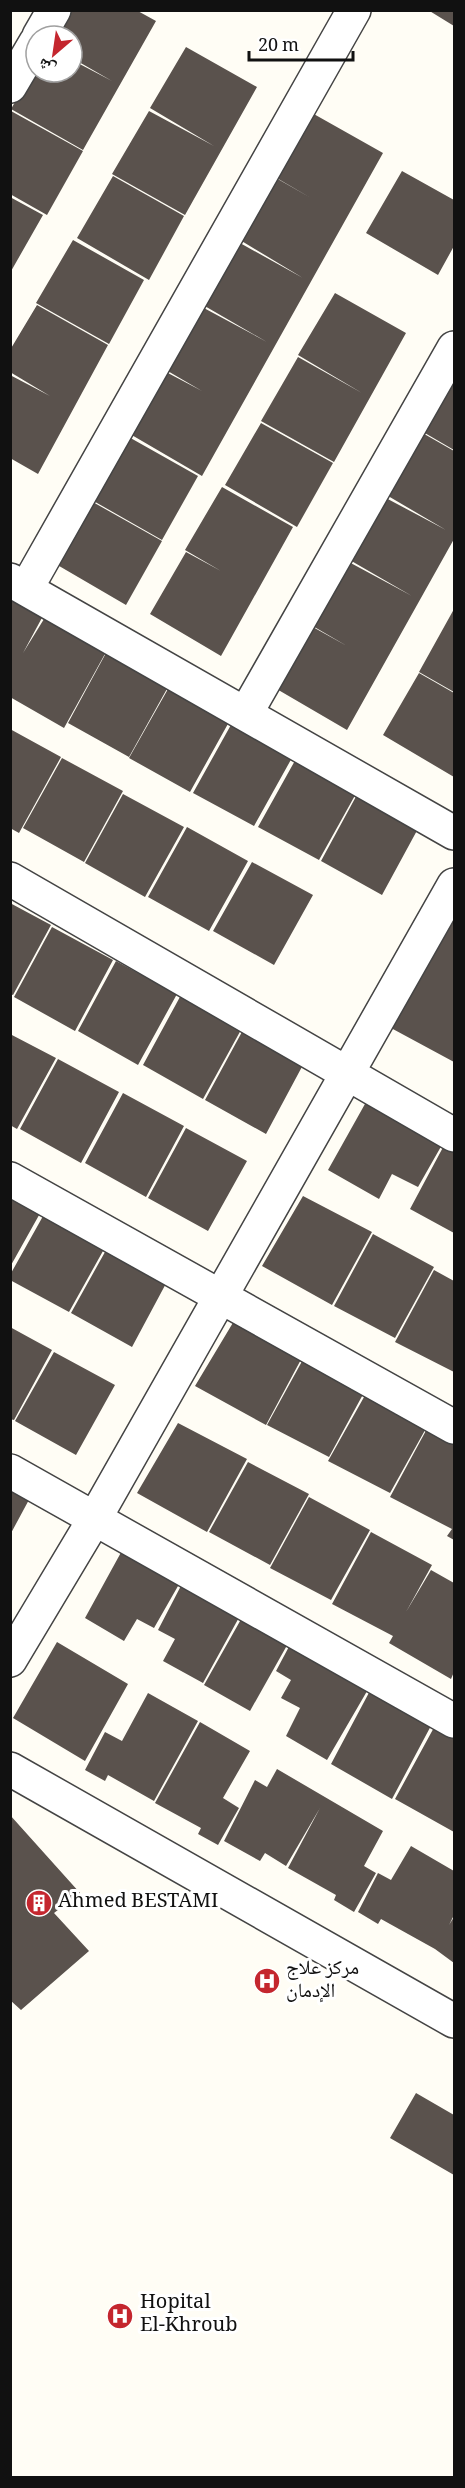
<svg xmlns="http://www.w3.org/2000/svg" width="465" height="2488" viewBox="0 0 465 2488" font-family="Georgia,'Noto Naskh Arabic',serif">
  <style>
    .building { fill: #5a524d }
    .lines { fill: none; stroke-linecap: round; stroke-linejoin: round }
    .minor-casing { stroke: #444; stroke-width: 36 }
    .minor { stroke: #fff; stroke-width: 33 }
    .labels { text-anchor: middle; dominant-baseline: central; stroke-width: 6; stroke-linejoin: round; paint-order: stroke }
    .poi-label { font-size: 20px; fill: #111; stroke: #fff; text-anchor: start }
  </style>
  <rect width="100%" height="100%" fill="#fffdf5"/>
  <!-- building -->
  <path class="building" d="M68,10H136L156,21L83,150L11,109L36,66V72H72V60L112,81L72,58V36H53Z
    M428,10H454V26Z
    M186,47L257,87L185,215L112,174L149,111L214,146L150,108Z
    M11,111L83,151L47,215L10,194Z
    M312,113L383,153L202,476L130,434L166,372L202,391L166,370L202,307L267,342L203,305L240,243L303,278L240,240L276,178L311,198L275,177Z
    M402,171L454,200V246L438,275L366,233Z
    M113,176L184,216L149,280L77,238Z
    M10,197L43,215L10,273Z
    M73,240L144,280L109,344L36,303Z
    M335,293L406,333L334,462L261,421L298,357L362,393L298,355Z
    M37,305L108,345L38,474L10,458V375L50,396L10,372V350Z
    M454,366V450L418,429Z
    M261,423L333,463L297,527L225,485Z
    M419,431L454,451V539L347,730L275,688L311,626L347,646L311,625L347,561L412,596L348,559L384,497L446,530L383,493Z
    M127,436L198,476L162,540L90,499Z
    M222,487L293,527L221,656L150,614L186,552L221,571L185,550Z
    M91,501L162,541L126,605L54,563Z
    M10,596L44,614L23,653L44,619L106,652L64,728L10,697Z
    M454,609V692L419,672Z
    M106,653L168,687L129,757L68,723Z
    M419,673L454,693V777L383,735Z
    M168,689L229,722L190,792L129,758Z
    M232,723L293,756L254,826L193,793Z
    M10,729L61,757L19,833L10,828Z
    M297,757L358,790L319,860L258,827Z
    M62,758L123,791L84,862L23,828Z
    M359,791L420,825L382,895L321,861Z
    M123,794L184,827L145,897L85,863Z
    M187,827L248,861L209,931L148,897Z
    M252,862L313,895L274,965L213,931Z
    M10,903L51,925L13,995L10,994Z
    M454,914V1062L391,1028Z
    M52,927L113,960L75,1031L14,997Z
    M116,961L177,994L138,1065L78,1031Z
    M181,995L242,1028L203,1099L143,1065Z
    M243,1030L304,1063L266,1134L205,1100Z
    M10,1034L56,1058L17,1129L10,1125Z
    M58,1059L119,1092L81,1163L20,1129Z
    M123,1093L184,1126L146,1197L85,1163Z
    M370,1095L447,1136L418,1187L392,1174L379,1199L328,1170Z
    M186,1128L247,1161L208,1231L148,1198Z
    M448,1138L454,1141V1233L410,1209Z
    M10,1190L43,1208L10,1267Z
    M303,1196L372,1232L332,1305L262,1266Z
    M47,1209L108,1242L69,1312L10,1280V1275Z
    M373,1234L434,1267L395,1338L334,1306Z
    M110,1243L170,1276L132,1347L71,1313Z
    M434,1270L454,1281V1372L395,1342Z
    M237,1316L305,1352L266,1425L195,1386Z
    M10,1327L52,1350L14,1420L10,1419Z
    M54,1352L115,1385L76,1455L15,1421Z
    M306,1354L367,1387L329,1457L267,1425Z
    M368,1390L429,1423L390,1493L328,1461Z
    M178,1423L247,1459L207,1532L137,1493Z
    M429,1425L454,1439V1540L447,1536L452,1529L390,1497Z
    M248,1462L309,1494L270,1565L209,1532Z
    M10,1484L31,1496L10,1535Z
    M309,1497L370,1530L331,1600L270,1568Z
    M371,1532L432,1565L406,1612L431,1570L454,1583V1672L451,1679L389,1643L393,1636L332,1604Z
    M124,1547L182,1579L154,1628L137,1619L124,1641L85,1618Z
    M184,1580L242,1612L203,1683L163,1661L175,1639L158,1630Z
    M244,1614L290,1640L250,1711L204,1685Z
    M292,1641L370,1686L327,1760L286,1736L300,1708L281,1698L291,1680L276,1671Z
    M57,1642L128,1684L85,1761L13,1718Z
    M372,1687L433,1722L392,1799L331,1764Z
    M148,1693L198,1721L154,1801L108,1775L105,1781L85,1770L105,1732L122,1741Z
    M200,1722L250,1751L223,1798L239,1808L218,1845L198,1834L201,1828L155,1803Z
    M437,1722L454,1732V1832L395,1799Z
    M277,1769L383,1831L364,1866L376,1873L354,1912L334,1900L336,1895L288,1868L320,1808L286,1866L265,1853L260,1861L224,1841L255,1780L267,1787Z
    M10,1815L80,1893L54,1913L89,1951L21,2010L10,2000Z
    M411,1846L454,1871V1915L449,1925L454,1917V1963L435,1949L381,1919L378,1924L358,1912L378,1873L391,1880Z
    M416,2093L454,2115V2175L390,2138Z"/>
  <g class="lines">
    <defs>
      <path id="minor" d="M39,36L54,10
        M10,86L36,42
        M10,580L454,833
        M26,589L354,10
        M246,713L454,348
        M10,879L454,1135
        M10,1179L454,1427
        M10,1471L454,1721
        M10,1660L95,1518L454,885
        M10,1769L454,2021"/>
    </defs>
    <!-- minor casing -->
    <use href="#minor" class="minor-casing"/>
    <!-- minor -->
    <use href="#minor" class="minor"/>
  </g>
  <!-- icons -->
  <defs>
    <symbol id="building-disc" viewBox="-11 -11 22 22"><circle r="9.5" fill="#c4262e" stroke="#fff"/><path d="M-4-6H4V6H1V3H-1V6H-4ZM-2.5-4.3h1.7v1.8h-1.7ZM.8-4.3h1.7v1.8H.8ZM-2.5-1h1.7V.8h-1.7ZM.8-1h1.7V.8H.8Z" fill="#fff"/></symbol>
    <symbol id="hospital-disc" viewBox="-11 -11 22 22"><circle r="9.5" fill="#c4262e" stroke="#fff"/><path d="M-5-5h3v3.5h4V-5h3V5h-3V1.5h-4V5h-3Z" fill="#fff"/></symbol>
  </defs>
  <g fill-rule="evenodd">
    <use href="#building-disc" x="24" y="1888" width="30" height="30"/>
    <use href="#hospital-disc" x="252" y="1966" width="30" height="30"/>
    <use href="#hospital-disc" x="105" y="2301" width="30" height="30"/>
  </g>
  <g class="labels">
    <!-- poi labels -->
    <g class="poi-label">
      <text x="58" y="1903">Ahmed BESTAMI</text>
      <text x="286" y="1970">مركز علاج<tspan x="286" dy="23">الإدمان</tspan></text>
      <text x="140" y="2304">Hopital<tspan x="140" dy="23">El-Khroub</tspan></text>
    </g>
  </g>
  <!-- border -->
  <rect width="465" height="2488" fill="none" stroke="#111111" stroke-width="24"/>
  <!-- north arrow -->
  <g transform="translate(54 54) rotate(209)"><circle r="28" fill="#ffffff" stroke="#a0a0a0" stroke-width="1.5"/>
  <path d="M0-4.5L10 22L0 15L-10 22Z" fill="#c4262e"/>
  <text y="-9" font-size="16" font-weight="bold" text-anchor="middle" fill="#111111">ش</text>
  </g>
  <!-- scale -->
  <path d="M249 51v9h104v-9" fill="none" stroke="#111111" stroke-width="3"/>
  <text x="258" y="51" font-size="18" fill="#111111" stroke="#ffffff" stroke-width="4.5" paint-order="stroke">20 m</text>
</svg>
